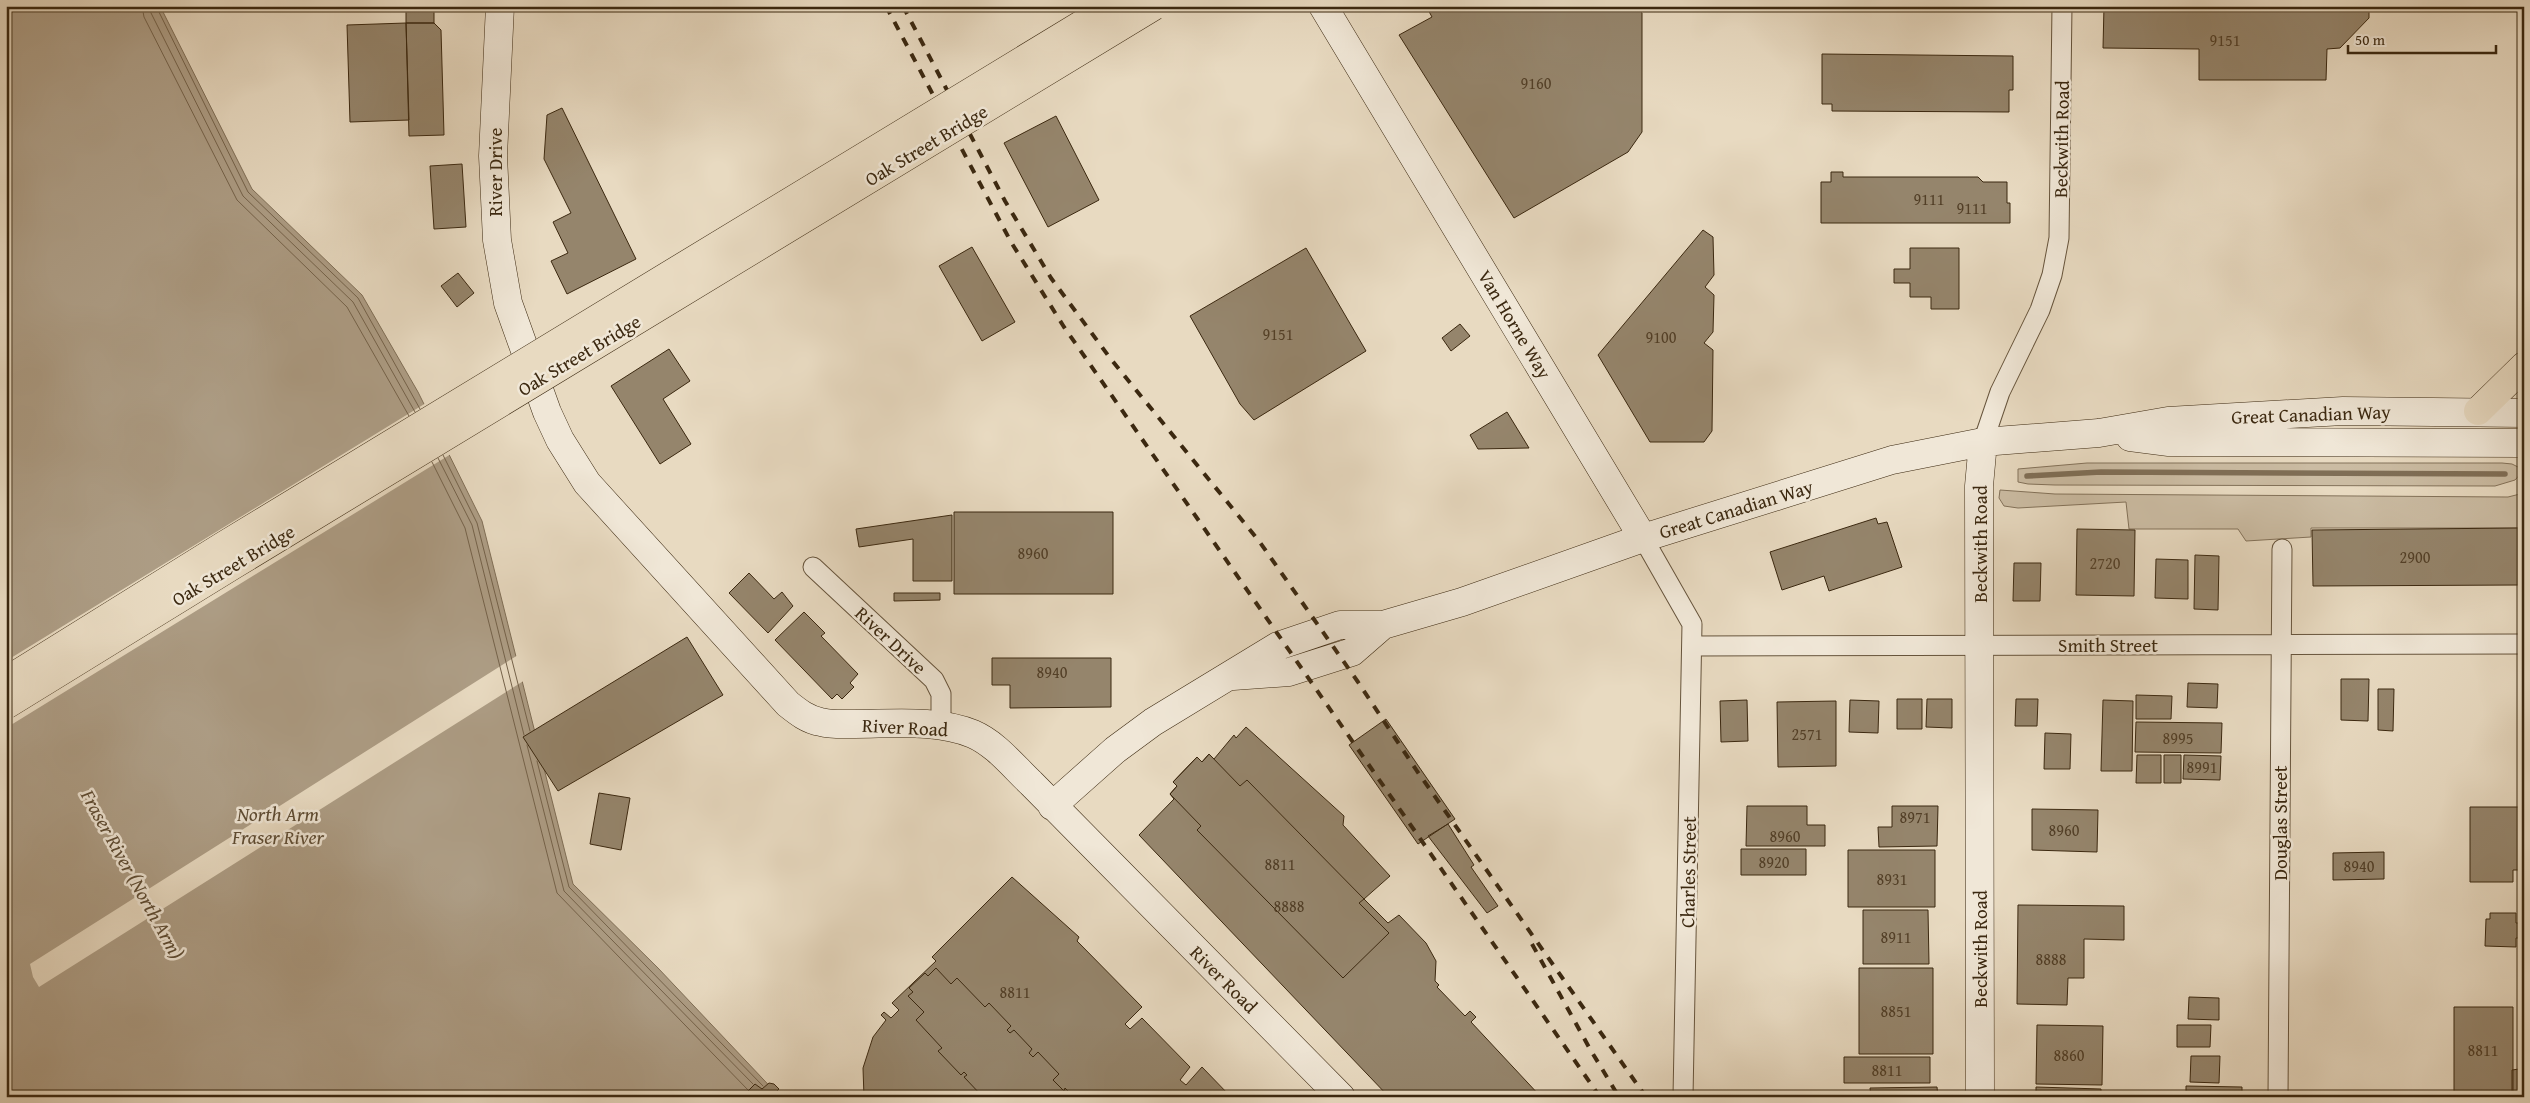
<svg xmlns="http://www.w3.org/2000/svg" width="2530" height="1103" viewBox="0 0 2530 1103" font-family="'Gentium Book Plus',serif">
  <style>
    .green { fill: #cbbca3; stroke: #83725a }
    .water { fill: #ad9d85; stroke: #7f6e56 }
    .pier { fill: #e8dac1 }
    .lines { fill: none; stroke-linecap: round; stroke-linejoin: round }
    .shore { stroke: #74624a; stroke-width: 1 }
    .stream { stroke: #7f6e56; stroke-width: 5.5 }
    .building { fill: #95856c; stroke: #3b2810 }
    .street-casing { stroke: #66543c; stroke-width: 21 }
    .secondary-casing { stroke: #3b2810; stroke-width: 29 }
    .primary-casing { stroke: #3b2810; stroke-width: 29 }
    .street { stroke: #f0e7d7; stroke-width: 19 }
    .secondary { stroke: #f0e7d7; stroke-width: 28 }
    .primary { stroke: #e8dac1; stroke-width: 28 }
    .rail { stroke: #3b2810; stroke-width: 4; stroke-dasharray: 9 9; stroke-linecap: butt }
    .highway-bridge-casing { stroke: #3b2810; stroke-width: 29; stroke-linecap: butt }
    .highway-bridge { stroke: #e8dac1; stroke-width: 28 }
    .labels { text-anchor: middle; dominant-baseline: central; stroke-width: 5; stroke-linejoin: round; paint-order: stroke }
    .number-label { font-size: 16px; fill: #523f27 }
    .street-label { font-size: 19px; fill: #3b2810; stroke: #f0e7d7 }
    .water-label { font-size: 20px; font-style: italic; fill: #5d4b33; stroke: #f0e7d7 }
  </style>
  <rect width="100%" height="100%" fill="#e8dac1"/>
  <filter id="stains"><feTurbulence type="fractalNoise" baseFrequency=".004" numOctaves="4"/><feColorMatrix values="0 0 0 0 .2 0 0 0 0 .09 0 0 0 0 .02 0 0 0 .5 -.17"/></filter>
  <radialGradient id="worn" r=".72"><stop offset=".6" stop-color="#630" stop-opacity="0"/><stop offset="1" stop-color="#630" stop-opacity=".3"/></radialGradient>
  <!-- green -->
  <path class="green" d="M2087,463H2502L2512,464L2524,470L2515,480L2495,486L2055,485L2028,484L2018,482V469Z
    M2000,490L2055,494L2508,497L2524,493V561L2520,562L2518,528H2311V537L2246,541L2238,529H2129L2126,502L2018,508L2004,506L1999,498Z"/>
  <!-- water -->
  <path class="water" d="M6,6H160L252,189L362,295L418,392L482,521L573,884L658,968L780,1097H6Z"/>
  <!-- pier -->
  <path class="pier" d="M426,403L451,454L6,728V661Z
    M518,655L525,680L39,987L33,977L30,964Z"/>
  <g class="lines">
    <!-- shore -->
    <path class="shore" d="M142,6L144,17L237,200L347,307L409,416
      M149,6L151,13L243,196L353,302L415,412
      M156,6L248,192L358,298L420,409
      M443,455L477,523L530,731
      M438,458L472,525L524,735
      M432,462L465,528L557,893L748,1090
      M527,745L564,891L753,1084
      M537,761L569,887L763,1086"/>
    <!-- stream -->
    <path class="stream" d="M2027,476L2101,472L2505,474"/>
  </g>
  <!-- building -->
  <path class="building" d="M406,6H434V23H406Z
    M1426,6H1637L1642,13V132L1628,152L1514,218L1399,35L1432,17Z
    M2104,6H2369V18L2340,48L2327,49L2326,80H2199V49L2103,48Z
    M406,23L409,120L350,122L347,25Z
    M406,23H434L441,30L444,135L409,136Z
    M1822,54L2013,56V90H2009V112L1832,111V104H1822Z
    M562,108L636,259L567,294L551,261L568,253L553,222L571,213L544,159L547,115Z
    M1056,116L1099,200L1048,227L1004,143Z
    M462,164L466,227L434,229L430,166Z
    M1831,172H1843V177H1978L1983,182H2007V203H2010V223H1821V182H1831Z
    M1703,230L1713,237L1714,275L1705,287L1714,295L1713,332L1704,343L1713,350L1712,431L1704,442H1650L1598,355Z
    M972,247L1015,322L982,341L939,266Z
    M1306,248L1366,351L1254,420L1240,404L1190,316Z
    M1910,248H1959V309H1931V297H1910V283H1894V269H1910Z
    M458,273L474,293L457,307L441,286Z
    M1460,324L1470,336L1451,351L1442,338Z
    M669,349L690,381L663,399L691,444L660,464L611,386Z
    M1507,412L1529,448L1478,449L1470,435Z
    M954,512H1113V594H954Z
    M952,515V581H913V539L859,547L856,529Z
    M1876,518L1878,524L1887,522L1902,567L1829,591L1824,576L1782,590L1770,552Z
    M2518,528V585L2313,586L2312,530Z
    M2077,529L2135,530L2134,596L2076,595Z
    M2195,555L2219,556L2218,610L2194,609Z
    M2156,559L2188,560V599L2155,598Z
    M2014,563H2041L2040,601H2013Z
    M749,573L774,599L782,592L793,606L768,633L729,593Z
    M894,593H940V600L894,601Z
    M804,612L825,633L821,636L858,674L850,683L854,687L842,699L837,694L832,699L775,640Z
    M687,637L723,695L558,791L523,737Z
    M992,658H1111V707L1010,708V685H992Z
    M2341,679H2369L2368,721L2341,720Z
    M2188,683L2218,684L2217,708L2187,707Z
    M2378,689H2394L2393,731L2378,730Z
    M2136,695L2172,696L2171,719H2136Z
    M1897,699H1922V729H1897Z
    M1927,699H1952V728L1926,727Z
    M2016,699H2038L2037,726H2015Z
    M1747,700L1748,741L1721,742L1720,701Z
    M1850,700L1879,701L1878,733L1849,732Z
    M2103,700L2133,701L2132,771H2101Z
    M1836,701V766L1778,767L1777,702Z
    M1386,719L1455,819L1418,844L1349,745Z
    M2136,722L2222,723L2221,753L2135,752Z
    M1246,727L1344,816L1343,825L1390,876L1364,899L1388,923L1399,915L1426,943L1436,961L1435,981L1439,985L1437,987L1465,1016L1470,1011L1476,1017L1471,1022L1541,1097H1389L1139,835L1174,799L1170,794L1177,786L1173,782L1197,757L1202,762L1209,754L1214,759L1234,735L1236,738Z
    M2045,733L2071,734L2070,769H2044Z
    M1209,754L1240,786L1247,780L1364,899L1359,903L1389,933L1343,978L1197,830L1201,826L1170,794L1177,786L1173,782L1197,757L1202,762Z
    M2137,755H2161V783H2136Z
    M2164,755H2181V783H2164Z
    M2184,755L2221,756L2220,780L2183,779Z
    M599,793L630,798L621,850L590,844Z
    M1747,806H1807V825H1825V846H1746Z
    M1892,806H1938L1937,846L1879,847L1878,827H1892Z
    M2470,807H2524V870H2513V882H2470Z
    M2032,809L2098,810L2097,852L2032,850Z
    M1448,824L1474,865L1471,867L1498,906L1487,913L1428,836Z
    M1741,849H1806V875H1741Z
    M1848,850H1935V907H1848Z
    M2384,852V879L2333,880V853Z
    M1012,877L1079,937L1077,941L1142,1007L1125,1024L1130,1029L1142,1018L1190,1067L1180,1080L1186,1085L1202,1067L1231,1097H864L863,1068L873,1037L886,1020L881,1015L884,1012L891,1018L899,1010L892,1003L936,961L932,957Z
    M2018,905L2124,906V940L2084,939V978H2068L2067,1005L2017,1004Z
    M1863,910H1928L1929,964H1863Z
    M2490,913H2516V923H2522V938H2516V947L2485,946L2486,919H2490Z
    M936,968L951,984L957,978L985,1007L989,1003L1011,1026L1007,1030L1010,1033L1014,1030L1032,1049L1029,1053L1033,1057L1038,1052L1059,1074L1053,1080L1064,1091L1065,1088L1072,1095L1070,1097L988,1095L983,1097L964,1077L967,1075L964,1072L961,1075L938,1051L942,1048L916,1020L924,1012L908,996L913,992L909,988L925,973L928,976Z
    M1859,968H1933V1054H1859Z
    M2189,997L2219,998V1020L2188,1019Z
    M2454,1007H2513V1097H2448V1093H2454Z
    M2037,1025L2103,1026L2102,1085L2036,1084Z
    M2177,1025H2211L2210,1047H2177Z
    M2191,1056H2220L2219,1083L2190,1082Z
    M1844,1057H1930V1083H1844Z
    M2519,1069H2524V1097H2512V1070Z
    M769,1083L774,1084L779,1089L775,1093L779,1097H742L755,1084L762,1089Z
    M2186,1086L2242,1087V1097H2186Z
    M1937,1087L1938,1097H1871L1870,1088Z
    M2036,1087L2101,1089V1097H2036Z
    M2326,1093H2381V1097H2326Z"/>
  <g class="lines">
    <defs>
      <path id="street" d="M1983,442L2000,392L2040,310L2052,275L2059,238L2062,6
        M1643,538L1692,624L1683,1097
        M813,567L934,680L941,694V726
        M1692,646L2524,644
        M2278,1097L2282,549"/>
      <path id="secondary" d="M500,6L493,156L497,240L508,303L547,412L560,440L587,483L788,704C798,712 808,720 821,722C832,725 844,724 855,724C893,724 937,719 973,734C996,744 1013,766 1031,783L1341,1097
        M1323,6L1643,538
        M2130,437L2169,442L2524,443
        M1233,676L1289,672L1352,652L1383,625
        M1052,806L1115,750L1153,722L1278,646L1340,625H1383L1462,602L1643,538L1892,460L1983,442L2099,433L2168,421L2343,411L2524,413
        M1980,1097L1979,486L1983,442"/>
      <path id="primary" d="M2478,411L2524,366"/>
    </defs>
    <!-- street casing -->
    <use href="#street" class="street-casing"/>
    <!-- secondary casing -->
    <use href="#secondary" class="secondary-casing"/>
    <!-- primary casing -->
    <use href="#primary" class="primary-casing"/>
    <!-- street -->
    <use href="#street" class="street"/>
    <!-- secondary -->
    <use href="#secondary" class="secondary"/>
    <!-- primary -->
    <use href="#primary" class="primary"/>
    <!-- rail -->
    <path class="rail" d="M886,6L1011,242L1064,327L1600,1097
      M903,6L1005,201L1051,278L1110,358L1259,541L1358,682L1417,771L1646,1097
      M1532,944L1590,1049L1619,1097"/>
    <defs>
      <path id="highway-bridge" d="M6,681L223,546L1112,6
        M6,705L235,564L1154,6"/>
    </defs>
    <!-- highway-bridge casing -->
    <use href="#highway-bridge" class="highway-bridge-casing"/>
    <!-- highway-bridge -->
    <use href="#highway-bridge" class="highway-bridge"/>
  </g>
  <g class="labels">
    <!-- number labels -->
    <g class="number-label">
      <text x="2225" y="40">9151</text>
      <text x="1536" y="83">9160</text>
      <text x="1929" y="199">9111</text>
      <text x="1972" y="208">9111</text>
      <text x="1278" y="334">9151</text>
      <text x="1661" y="337">9100</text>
      <text x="1033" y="553">8960</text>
      <text x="2415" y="557">2900</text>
      <text x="2105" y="563">2720</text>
      <text x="1052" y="672">8940</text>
      <text x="1807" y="734">2571</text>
      <text x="2178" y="738">8995</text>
      <text x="2202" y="767">8991</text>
      <text x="1915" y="817">8971</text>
      <text x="2064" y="830">8960</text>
      <text x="1785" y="836">8960</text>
      <text x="1774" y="862">8920</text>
      <text x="1280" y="864">8811</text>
      <text x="2359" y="866">8940</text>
      <text x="1892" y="879">8931</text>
      <text x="1289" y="906">8888</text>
      <text x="1896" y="937">8911</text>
      <text x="2051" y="959">8888</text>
      <text x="1015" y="992">8811</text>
      <text x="1896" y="1011">8851</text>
      <text x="2483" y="1050">8811</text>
      <text x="2069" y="1055">8860</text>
      <text x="1887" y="1070">8811</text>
    </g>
    <!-- street labels -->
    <g class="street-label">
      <text transform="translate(2061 139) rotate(-89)">Beckwith Road</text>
      <text transform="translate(926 145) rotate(-31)">Oak Street Bridge</text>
      <text transform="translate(495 172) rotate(-90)">River Drive</text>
      <text transform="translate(1515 324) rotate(59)">Van Horne Way</text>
      <text transform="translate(579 355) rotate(-31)">Oak Street Bridge</text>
      <text transform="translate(2311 414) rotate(-2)">Great Canadian Way</text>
      <text transform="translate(1736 509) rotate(-17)">Great Canadian Way</text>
      <text transform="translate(1980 544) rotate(-90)">Beckwith Road</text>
      <text transform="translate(233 565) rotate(-31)">Oak Street Bridge</text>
      <text transform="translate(891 640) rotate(43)">River Drive</text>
      <text x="2108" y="645">Smith Street</text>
      <text transform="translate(905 727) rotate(3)">River Road</text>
      <text transform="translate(2280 823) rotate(-90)">Douglas Street</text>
      <text transform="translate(1688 872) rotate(-89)">Charles Street</text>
      <text transform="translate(1980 949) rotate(-90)">Beckwith Road</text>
      <text transform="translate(1224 979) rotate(45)">River Road</text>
    </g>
    <!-- water labels -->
    <g class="water-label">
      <text x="278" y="813">North Arm<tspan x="278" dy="23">Fraser River</tspan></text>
      <text transform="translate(133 874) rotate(61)">Fraser River (North Arm)</text>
    </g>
  </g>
  <!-- margin -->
  <rect width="2530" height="1103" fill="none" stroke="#e8dac1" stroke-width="25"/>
  <rect x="8" y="8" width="2515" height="1088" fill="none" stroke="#3b2810" stroke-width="2.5"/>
  <rect x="12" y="12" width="2505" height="1078" fill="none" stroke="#3b2810"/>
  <!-- scale -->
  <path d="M2348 45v8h148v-8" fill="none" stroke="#3b2810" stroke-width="2.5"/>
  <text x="2355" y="45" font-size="15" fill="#3b2810" stroke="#f0e7d7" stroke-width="4" paint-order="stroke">50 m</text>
  <rect width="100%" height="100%" filter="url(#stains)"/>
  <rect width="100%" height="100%" fill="url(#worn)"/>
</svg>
